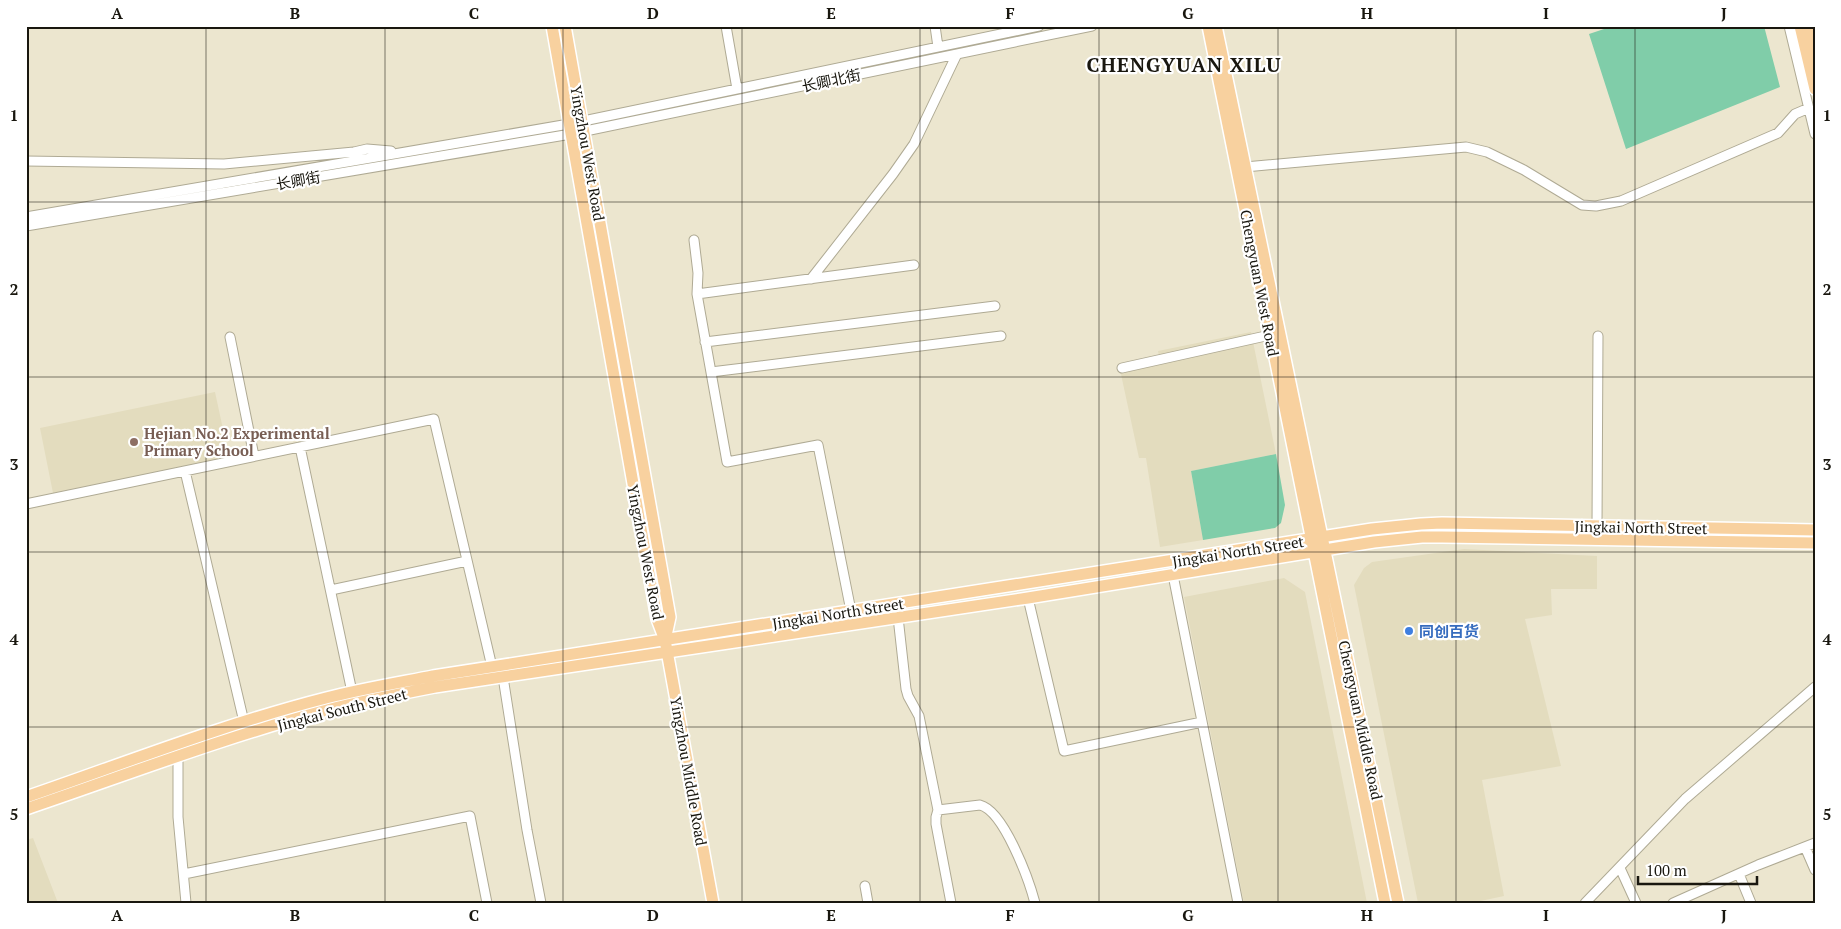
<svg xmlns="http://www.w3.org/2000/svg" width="1841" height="929" viewBox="0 0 1841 929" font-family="'PT Serif','Noto Sans SC',serif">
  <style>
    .built { fill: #e3dcbe }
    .green { fill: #80cda9 }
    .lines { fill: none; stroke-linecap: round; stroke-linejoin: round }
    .minor-casing { stroke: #afaa94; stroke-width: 11 }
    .major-casing { stroke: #fff; stroke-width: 14 }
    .minor { stroke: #fff; stroke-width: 9 }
    .major { stroke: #f8d19f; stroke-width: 11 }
    .grid { fill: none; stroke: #19170f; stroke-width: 1; stroke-opacity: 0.55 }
    .education-dot { fill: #8d6e63; stroke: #fff; stroke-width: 2 }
    .shop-dot { fill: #3f7fe0; stroke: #fff; stroke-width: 2 }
    .labels { text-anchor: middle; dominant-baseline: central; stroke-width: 4.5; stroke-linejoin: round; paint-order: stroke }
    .street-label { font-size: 15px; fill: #19170f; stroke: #fff }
    .education-label { font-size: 15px; font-weight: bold; fill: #785e54; stroke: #fff; text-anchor: start }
    .shop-label { font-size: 15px; font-weight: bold; fill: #366cbe; stroke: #fff; text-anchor: start }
    .district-label { font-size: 20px; font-weight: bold; letter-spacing: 1px; fill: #19170f; stroke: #fff }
    .neatline { fill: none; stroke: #19170f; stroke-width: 2 }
    .grid-label { font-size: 16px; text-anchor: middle; font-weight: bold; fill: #19170f }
  </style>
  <rect width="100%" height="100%" fill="#ece6cf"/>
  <!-- built -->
  <path class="built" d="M1251,332L1276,454L1191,471L1203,540L1160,547L1146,458H1139L1119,365L1159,356L1158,351Z
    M215,392L229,457L53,493L40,428Z
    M1464,549L1597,556V589H1551L1552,615L1525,619L1561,766L1482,780L1504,896L1471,903H1418L1354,585L1364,568L1372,562Z
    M1284,578L1305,592L1367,903H1244L1184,597Z
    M33,838L58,903H26V840Z"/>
  <!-- green -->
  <path class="green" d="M1613,26H1764L1780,87L1626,149L1589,34Z
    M1276,454L1285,505L1281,523L1275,528L1203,540L1191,471Z"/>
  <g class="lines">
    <defs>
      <path id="minor" d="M726,26L737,89
        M935,26L938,47
        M1789,26L1815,134
        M26,161L224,164L354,152L367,149L391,151
        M1245,167L1466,147L1487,152L1524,170L1582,205L1596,206L1621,201L1778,133L1795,114L1809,108
        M26,217L569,124L1039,26
        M26,226L571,134L1092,26
        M694,240L698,273L697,294L727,462L818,445L851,611
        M811,279L893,174L914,144L957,54
        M697,294L914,265
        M230,337L254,456
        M705,342L995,306
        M1122,368L1270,335
        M711,372L1001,336
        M300,447L352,692
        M185,471L244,722
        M26,504L434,419L492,667
        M1597,526L1598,336
        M1173,575L1238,903
        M331,590L467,561
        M1028,598L1064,751L1202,722
        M898,617L906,689L908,696L919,716L938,810L980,805C1004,811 1029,880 1035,903
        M503,677L527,830L541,903
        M178,757V817L186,903
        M938,810L936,817V824L951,903
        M1805,847L1815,870
        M1620,868L1636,903
        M184,874L470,816L487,903
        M1739,874L1751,903
        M865,886L868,903
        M1585,903L1685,799L1815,687
        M1673,903L1758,865L1815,843"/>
      <path id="major" d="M552,26L657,619L665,640L713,903
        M565,26L670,617L665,640
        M1208,26L1385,903
        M1216,26L1398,903
        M1800,26L1815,89
        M1808,26L1815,54
        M26,797C125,763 224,724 326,698C361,689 397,683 433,676L1372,529L1421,524L1442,523L1815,530
        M26,809C126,775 225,737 327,710C363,701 399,694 435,687L1028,598L1374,542L1422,537H1442L1815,543"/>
    </defs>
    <!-- minor casing -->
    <use href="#minor" class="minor-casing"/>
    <!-- major casing -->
    <use href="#major" class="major-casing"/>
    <!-- minor -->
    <use href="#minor" class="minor"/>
    <!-- major -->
    <use href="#major" class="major"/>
  </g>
  <!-- grid -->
  <path class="grid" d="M206,26V903M385,26V903M563,26V903M742,26V903M920,26V903M1099,26V903M1278,26V903M1456,26V903M1635,26V903M26,202H1815M26,377H1815M26,552H1815M26,727H1815"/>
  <!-- markers -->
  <circle class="education-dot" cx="134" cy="442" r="5"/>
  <circle class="shop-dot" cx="1409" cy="631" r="5"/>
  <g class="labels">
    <!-- street labels -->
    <g class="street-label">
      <text transform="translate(831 80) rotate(-12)">长卿北街</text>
      <text transform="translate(588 153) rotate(80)">Yingzhou West Road</text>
      <text transform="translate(298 180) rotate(-10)">长卿街</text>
      <text transform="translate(1260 283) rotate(79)">Chengyuan West Road</text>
      <text transform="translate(1641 527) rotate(1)">Jingkai North Street</text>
      <text transform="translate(1238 551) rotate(-9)">Jingkai North Street</text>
      <text transform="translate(646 552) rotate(79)">Yingzhou West Road</text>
      <text transform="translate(838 613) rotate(-9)">Jingkai North Street</text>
      <text transform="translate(342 709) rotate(-14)">Jingkai South Street</text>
      <text transform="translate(1361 720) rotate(78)">Chengyuan Middle Road</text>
      <text transform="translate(689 771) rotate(80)">Yingzhou Middle Road</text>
    </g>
    <!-- education labels -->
    <g class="education-label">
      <text x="144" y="433">Hejian No.2 Experimental<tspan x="144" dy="17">Primary School</tspan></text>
    </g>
    <!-- shop labels -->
    <g class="shop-label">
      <text x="1419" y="631">同创百货</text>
    </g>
    <!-- district labels -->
    <g class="district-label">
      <text x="1184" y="64">CHENGYUAN XILU</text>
    </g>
  </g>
  <!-- border -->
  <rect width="1841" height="929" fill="none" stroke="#ffffff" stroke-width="55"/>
  <!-- scale -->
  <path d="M1638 876v8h119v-8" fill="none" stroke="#19170f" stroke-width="2.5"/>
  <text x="1646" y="876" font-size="15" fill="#19170f" stroke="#ffffff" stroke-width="4" paint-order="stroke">100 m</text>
  <rect x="28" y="28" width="1786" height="874" class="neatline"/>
  <g class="grid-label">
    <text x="117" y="19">A</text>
    <text x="295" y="19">B</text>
    <text x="474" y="19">C</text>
    <text x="653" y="19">D</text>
    <text x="831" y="19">E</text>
    <text x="1010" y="19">F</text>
    <text x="1188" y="19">G</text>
    <text x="1367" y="19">H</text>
    <text x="1546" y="19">I</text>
    <text x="1724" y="19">J</text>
    <text x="14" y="121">1</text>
    <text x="1827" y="121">1</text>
    <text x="14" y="295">2</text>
    <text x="1827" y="295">2</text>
    <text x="14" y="470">3</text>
    <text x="1827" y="470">3</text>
    <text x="14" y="645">4</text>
    <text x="1827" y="645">4</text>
    <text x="14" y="820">5</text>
    <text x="1827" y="820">5</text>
    <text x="117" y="921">A</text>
    <text x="295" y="921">B</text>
    <text x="474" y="921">C</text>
    <text x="653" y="921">D</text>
    <text x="831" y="921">E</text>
    <text x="1010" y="921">F</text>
    <text x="1188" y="921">G</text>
    <text x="1367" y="921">H</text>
    <text x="1546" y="921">I</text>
    <text x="1724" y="921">J</text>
  </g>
</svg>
